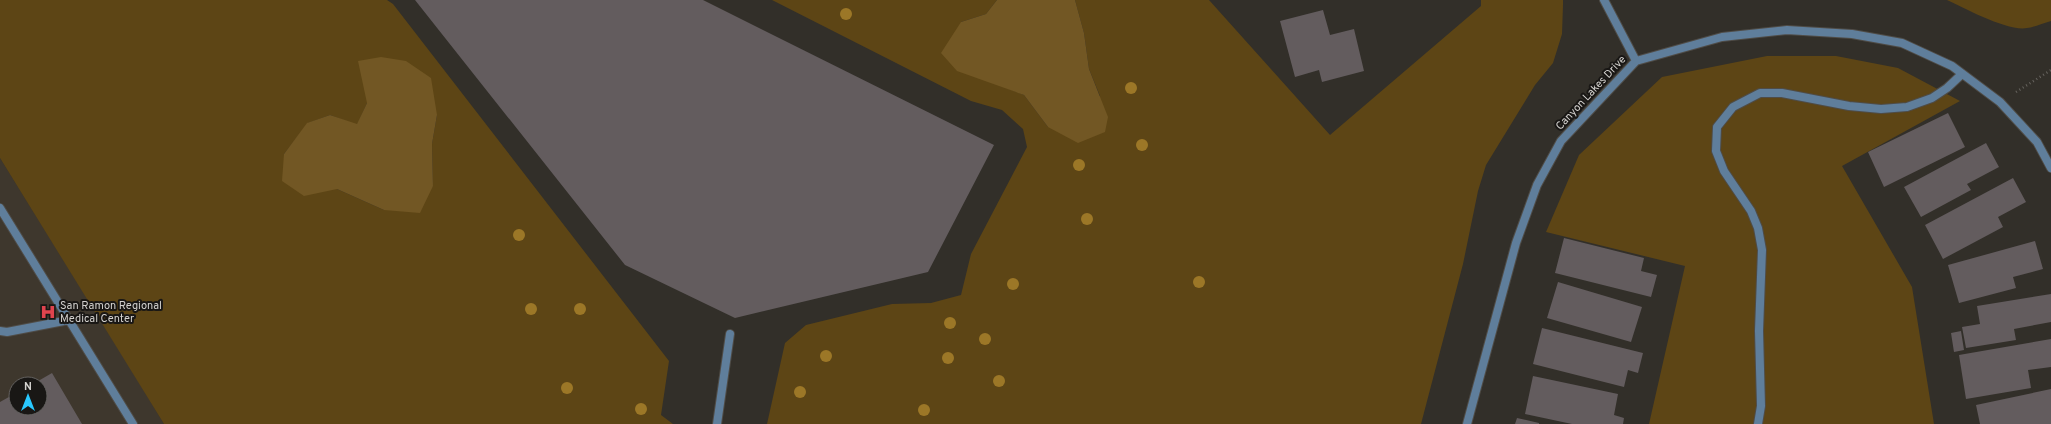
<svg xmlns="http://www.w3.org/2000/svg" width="2051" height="424" viewBox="0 0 2051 424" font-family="Overpass,sans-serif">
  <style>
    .built { fill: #3e372d; fill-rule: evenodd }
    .green { fill: #5d4515; fill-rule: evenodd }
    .forest { fill: #725724 }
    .building { fill: #635c5e }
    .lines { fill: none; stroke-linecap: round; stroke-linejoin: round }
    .lane-casing { stroke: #4f4c47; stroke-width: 10 }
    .street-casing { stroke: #4f4c47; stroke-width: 10 }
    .path { stroke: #66635e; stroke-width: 2.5; stroke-dasharray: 1 3; stroke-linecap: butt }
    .lane { stroke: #5f7e9b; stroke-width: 8 }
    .street { stroke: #5f7e9b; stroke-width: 8 }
    .tree { fill: #9c7727 }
    .labels { text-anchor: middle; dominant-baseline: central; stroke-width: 4; stroke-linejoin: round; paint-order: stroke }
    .street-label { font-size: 11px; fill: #d3d1ce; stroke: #191715 }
    .poi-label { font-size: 11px; fill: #d3d1ce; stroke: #191715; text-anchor: start }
  </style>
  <rect width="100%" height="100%" fill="#322f29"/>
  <!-- built -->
  <path class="built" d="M0,158L129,366L164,424H0ZM16,384H40V408H16Z"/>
  <!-- green -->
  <path class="green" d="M0,0H387L393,4L669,361L661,415L673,424H164L0,158ZM367,103L437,115L432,144L433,186L384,210L337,189L284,154L308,123L330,115L357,125Z
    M772,0H997L986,14L961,22L994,83L1024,95L1048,127L1100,96L1089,69L1084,33L1075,0H1209L1330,135L1481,6V0H1563V5L1562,34L1553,63L1535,85L1486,165L1478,191L1463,264L1421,424H767L785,343L806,325L892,304L931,303L961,295L971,254L1027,147L1023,129L1002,110L971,101Z
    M1947,0H2051V21C2043,23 2035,27 2027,28C2009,32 1964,8 1947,0Z
    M1767,56H1836L1898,68L1960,101L1842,166L1912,287L1934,424H1649L1685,266L1546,232L1579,155L1662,77Z"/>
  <!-- forest -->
  <path class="forest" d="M997,0H1075L1084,33L1089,69L1108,117L1105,132L1078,143L1048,127L1024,95L957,71L941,53L961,22L986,14Z
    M381,57L406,61L431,78L437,115L432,144L433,186L420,213L384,210L337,189L304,196L282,181L284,154L307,123L330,115L357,124L367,103L358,61Z"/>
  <!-- building -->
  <path class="building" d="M415,0H703L994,145L928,272L735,318L625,265Z
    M1323,10L1330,35L1354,29L1364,71L1322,82L1319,70L1295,77L1280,21Z
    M1948,113L1965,147L1884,187L1868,152Z
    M1986,143L1999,167L1967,184L1971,190L1921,217L1904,187Z
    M2013,178L2026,202L1998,217L2003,227L1943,259L1925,225Z
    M1564,238L1644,258L1641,271L1657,275L1651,297L1555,273Z
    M2035,241L2043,269L2013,277L2016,288L1959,303L1948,265Z
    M1558,282L1642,307L1631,342L1547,318Z
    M2051,294V322L2014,329L2016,340L1966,348L1962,327L1980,324L1977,306Z
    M1542,328L1643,353L1638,373L1628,370L1624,387L1533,364Z
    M1961,331L1964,350L1954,352L1951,333Z
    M2051,339V367L2028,370L2031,388L1966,399L1959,355Z
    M52,373L82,424H0V402L16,393V408H40V384H33Z
    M1533,376L1618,394L1614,415L1624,418L1623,424H1572L1525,414Z
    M2051,389V424H1980L1976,405Z
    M1517,418L1539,423V424H1515Z"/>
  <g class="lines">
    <defs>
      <path id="lane" d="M0,208L133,424
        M0,331L7,332L69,320
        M717,424L730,334
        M1758,424L1761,406L1759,331L1762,250L1758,228L1751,211L1724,171L1716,151L1717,127L1733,107L1760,93H1782L1849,106L1881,109L1907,107L1932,98L1947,88L1962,74"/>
      <path id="street" d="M1604,0L1636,61
        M1467,424L1516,243L1537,185L1561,141L1636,61L1722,37L1787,30L1852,34L1902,43L1952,66L2000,102L2037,142L2051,168"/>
    </defs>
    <!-- lane casing -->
    <use href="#lane" class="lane-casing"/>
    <!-- street casing -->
    <use href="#street" class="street-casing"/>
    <!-- path -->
    <path class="path" d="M2016,92L2051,70"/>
    <!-- lane -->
    <use href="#lane" class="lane"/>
    <!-- street -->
    <use href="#street" class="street"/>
  </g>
  <!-- trees -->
  <g class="tree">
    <circle cx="846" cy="14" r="6"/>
    <circle cx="1131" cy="88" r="6"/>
    <circle cx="1142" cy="145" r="6"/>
    <circle cx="1079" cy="165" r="6"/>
    <circle cx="1087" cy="219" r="6"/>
    <circle cx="519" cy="235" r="6"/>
    <circle cx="1199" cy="282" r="6"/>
    <circle cx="1013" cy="284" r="6"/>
    <circle cx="531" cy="309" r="6"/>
    <circle cx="580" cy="309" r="6"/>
    <circle cx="950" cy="323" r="6"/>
    <circle cx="985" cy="339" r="6"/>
    <circle cx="826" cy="356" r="6"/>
    <circle cx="948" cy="358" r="6"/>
    <circle cx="999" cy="381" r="6"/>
    <circle cx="567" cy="388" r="6"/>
    <circle cx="800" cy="392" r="6"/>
    <circle cx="641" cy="409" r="6"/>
    <circle cx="924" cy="410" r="6"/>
  </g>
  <!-- icons -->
  <defs>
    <symbol id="hospital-bare" viewBox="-9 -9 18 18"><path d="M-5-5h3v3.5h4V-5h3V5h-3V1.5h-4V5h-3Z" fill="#e0444e" stroke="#191715" stroke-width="2.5" paint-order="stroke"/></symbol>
  </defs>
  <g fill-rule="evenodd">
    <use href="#hospital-bare" x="37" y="301" width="22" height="22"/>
  </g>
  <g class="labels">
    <!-- street labels -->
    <g class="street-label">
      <text transform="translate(1591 93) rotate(-47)">Canyon Lakes Drive</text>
    </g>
    <!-- poi labels -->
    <g class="poi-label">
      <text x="60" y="306">San Ramon Regional<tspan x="60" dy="13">Medical Center</tspan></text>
    </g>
  </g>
  <!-- north arrow -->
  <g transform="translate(28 396)"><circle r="19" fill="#191715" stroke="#63615f"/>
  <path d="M0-3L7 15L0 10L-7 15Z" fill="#29c8ff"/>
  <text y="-6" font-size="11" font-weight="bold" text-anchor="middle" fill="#d3d1ce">N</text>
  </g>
</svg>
